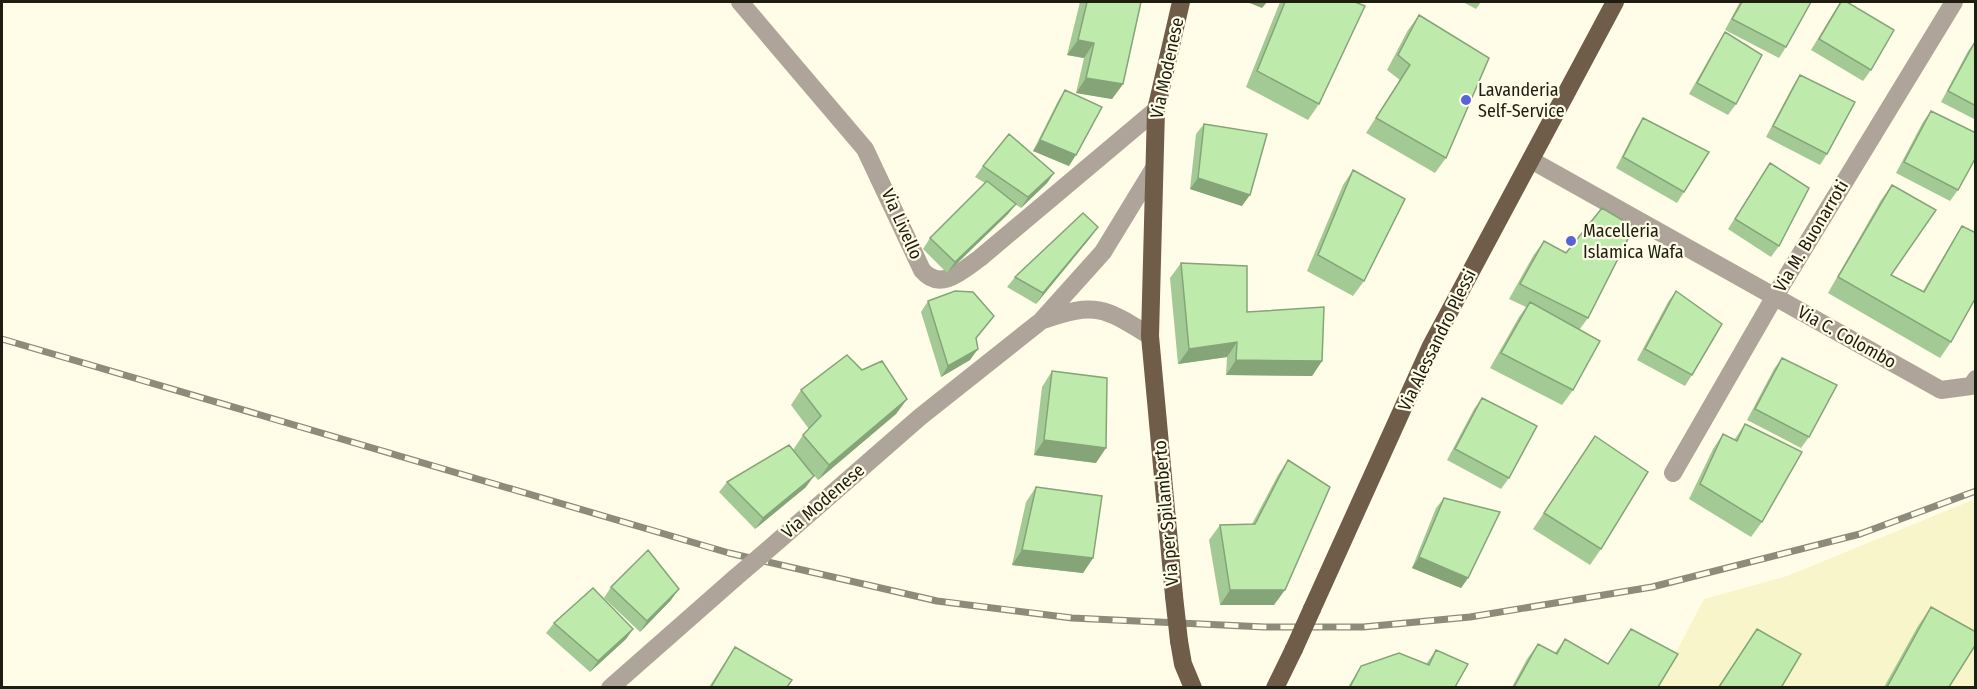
<svg xmlns="http://www.w3.org/2000/svg" width="1977" height="689" viewBox="0 0 1977 689" font-family="'Fira Sans Condensed',sans-serif">
  <style>
    .built { fill: #f9f5cb }
    .lines { fill: none; stroke-linecap: round; stroke-linejoin: round }
    .street { stroke: #afa499; stroke-width: 18 }
    .primary { stroke: #6f5c49; stroke-width: 18 }
    .rail-casing { stroke: #8d8b7a; stroke-width: 7 }
    .rail { stroke: #fffde8; stroke-width: 4.5; stroke-dasharray: 14; stroke-linecap: butt }
    .street-bridge { stroke: #afa499; stroke-width: 18 }
    .primary-bridge { stroke: #6f5c49; stroke-width: 18 }
    .wall { fill: #a3ca94 }
    .shaded-wall { fill: #85a478 }
    .building { fill: #beebac; stroke: #85a478; stroke-width: 1.5 }
    .poi-dot { fill: #5863da; stroke: #fffde8; stroke-width: 2 }
    .labels { text-anchor: middle; dominant-baseline: central; stroke-width: 4.5; stroke-linejoin: round; paint-order: stroke }
    .street-label { font-size: 18px; fill: #1e1d10; stroke: #fffde8 }
    .poi-label { font-size: 18px; fill: #1e1d10; stroke: #fffde8; text-anchor: start }
  </style>
  <rect width="100%" height="100%" fill="#fffde8"/>
  <!-- built -->
  <path class="built" d="M1975,499V687L1657,688L1704,599L1787,576Z"/>
  <g class="lines">
    <!-- street -->
    <path class="street" d="M740,2L865,149L922,270C940,292 962,271 980,258L1156,110
      M1531,160L1941,390L1971,386L1976,379
      M1043,320C1095,302 1104,307 1150,336
      M1673,473L1775,296L1954,2
      M778,541L920,417L1041,321L1103,252L1153,170
      M610,688L735,578"/>
    <!-- primary -->
    <path class="primary" d="M1174,596L1150,336L1156,110L1181,2
      M1312,609L1431,346L1615,2
      M1179,641L1183,664L1193,688
      M1275,688L1294,649"/>
    <defs>
      <path id="rail" d="M2,339L729,553L937,601L1072,618L1265,627H1363L1470,617L1652,587L1860,534L1976,491"/>
    </defs>
    <!-- rail casing -->
    <use href="#rail" class="rail-casing"/>
    <!-- rail -->
    <use href="#rail" class="rail"/>
    <!-- street-bridge -->
    <path class="street-bridge" d="M735,578L778,541"/>
    <!-- primary-bridge -->
    <path class="primary-bridge" d="M1174,596L1179,641
      M1294,649L1312,609"/>
  </g>
  <!-- wall -->
  <path class="wall" d="M1080,2H1141L1123,84L1112,99L1076,93L1084,58L1067,55Z
    M1280,2H1355L1319,104L1308,120L1246,87Z
    M1463,2H1481L1476,9Z
    M1740,2H1811L1786,47L1779,58L1725,30Z
    M1840,2L1871,70L1863,81L1811,50Z
    M1419,15L1446,158L1435,173L1366,133L1400,80L1387,70L1408,30Z
    M1725,32L1736,104L1728,115L1689,94L1718,43Z
    M1976,40V120L1941,102L1968,51Z
    M1800,75L1827,154L1820,165L1766,137L1793,86Z
    M1065,90L1069,166L1033,151L1058,101Z
    M1931,111L1958,190L1950,201L1896,173L1923,122Z
    M1643,118L1684,192L1677,203L1616,168L1636,129Z
    M1204,124L1242,206L1190,189L1196,134Z
    M1770,163L1779,246L1771,257L1728,229Z
    M983,166L1054,173L1047,183L1021,208L1015,204L1008,214L947,273L923,249L930,238L985,183L975,177Z
    M1353,170L1364,281L1353,296L1307,271L1343,185Z
    M1892,185L1891,275L1923,291L1952,242L1962,226L1951,342L1940,358L1828,293L1881,200Z
    M1090,238L1036,304L1007,287L1015,277Z
    M1544,241L1588,318L1579,330L1573,390L1562,405L1490,368L1519,317L1526,307L1509,299L1533,256Z
    M1181,263L1247,312L1322,361L1312,376L1226,375L1227,357L1178,364L1170,278Z
    M1676,291L1692,375L1685,386L1637,360L1668,302Z
    M928,301L986,326L976,339L970,360L941,377L921,312Z
    M1782,358L1809,437L1801,448L1747,420L1774,369Z
    M862,370L907,399L896,414L818,480L800,459L806,487L755,529L719,492L727,482L793,450L803,435L809,429L791,405L801,390Z
    M1052,371L1096,463L1034,455L1042,387Z
    M1482,398L1509,478L1501,489L1447,460L1474,409Z
    M1745,424L1762,522L1751,537L1689,499L1713,449L1723,434L1734,440Z
    M1595,436L1601,549L1590,565L1533,529Z
    M1288,460L1274,605H1220L1209,540L1220,525L1252,524L1278,475Z
    M1036,487L1093,558L1083,573L1012,565L1026,502Z
    M1444,498L1468,578L1461,588L1412,568L1436,508Z
    M611,587L671,600L640,632L604,598Z
    M1931,607L1949,687H1884L1918,626Z
    M554,623L633,629L626,639L590,672L546,633Z
    M1631,629L1658,687H1512L1527,659L1538,644L1555,653L1565,639L1608,664Z
    M1757,629L1782,686L1784,687H1718Z
    M735,647L787,687H709Z
    M1436,650L1455,687H1348L1361,666L1426,664Z"/>
  <!-- shaded-wall -->
  <path class="shaded-wall" d="M1247,2H1267L1262,8Z
    M1078,40L1094,43L1084,58L1067,55Z
    M1086,78L1123,84L1112,99L1076,93Z
    M1040,140L1076,155L1069,166L1033,151Z
    M1054,173L1047,183L1021,208L1028,197Z
    M1198,178L1250,195L1242,206L1190,189Z
    M1016,204L1008,214L947,273L955,262Z
    M1098,227L1090,238L1036,304L1043,293Z
    M1237,342L1227,357L1178,364L1189,349Z
    M978,349L970,360L941,377L948,366Z
    M1236,360L1322,361L1312,376L1226,375Z
    M907,399L896,414L818,480L829,465Z
    M1044,440L1106,448L1096,463L1034,455Z
    M814,476L806,487L755,529L763,518Z
    M1022,550L1093,558L1083,573L1012,565Z
    M1419,557L1468,578L1461,588L1412,568Z
    M679,589L671,600L640,632L647,621Z
    M1230,590H1285L1274,605H1220Z
    M633,629L626,639L590,672L598,661Z"/>
  <!-- building -->
  <path class="building" d="M1087,2H1141L1123,84L1086,78L1094,43L1078,40Z
    M1285,2H1355L1365,6L1319,104L1257,71Z
    M1742,2H1811L1786,47L1732,19Z
    M1841,2H1847L1894,30L1871,70L1819,39Z
    M1419,15L1489,58L1446,158L1376,118L1410,65L1398,55Z
    M1725,32L1762,55L1736,104L1697,83Z
    M1976,40V106L1948,91Z
    M1800,75L1855,102L1827,154L1773,126Z
    M1065,90L1102,107L1076,155L1040,140Z
    M1931,111L1976,133V157L1958,190L1904,162Z
    M1643,118L1709,152L1684,192L1623,157Z
    M1204,124L1267,134L1250,195L1198,178Z
    M1009,134L1054,173L1028,197L983,166Z
    M1770,163L1809,188L1779,246L1735,219Z
    M1353,170L1405,199L1364,281L1318,255Z
    M987,181L1016,204L955,262L930,238Z
    M1892,185L1936,210L1891,275L1924,292L1962,226L1976,233V297L1951,342L1838,277Z
    M1602,208L1634,227L1588,318L1520,284L1544,241L1566,253Z
    M1083,213L1098,227L1043,293L1015,277Z
    M1181,263L1247,266V312L1324,307L1322,361L1236,360L1237,342L1189,349Z
    M955,291L973,292L994,316L976,338L978,349L948,366L928,301Z
    M1676,291L1722,324L1692,375L1645,349Z
    M1530,302L1600,341L1573,390L1501,353Z
    M847,355L862,370L882,361L907,399L829,465L803,435L821,416L801,390Z
    M1782,358L1837,385L1809,437L1755,409Z
    M1052,371L1107,378L1106,448L1044,440Z
    M1482,398L1537,426L1509,478L1455,449Z
    M1745,424L1802,452L1762,522L1700,484L1723,434L1737,441Z
    M1595,436L1648,472L1601,549L1544,513Z
    M789,445L814,476L763,518L727,482Z
    M1288,460L1330,487L1285,590H1230L1220,525L1255,524Z
    M1036,487L1102,496L1093,558L1022,550Z
    M1444,498L1500,512L1468,578L1419,557Z
    M648,550L679,589L647,621L611,587Z
    M593,588L633,629L598,661L554,623Z
    M1931,607L1976,632V644L1949,687H1887Z
    M1631,629L1678,654L1658,687H1514L1538,644L1557,654L1565,639L1608,664Z
    M1757,629L1801,654L1782,686L1784,687H1719Z
    M735,647L792,680L787,687H711Z
    M1436,650L1468,664L1455,687H1350L1361,666L1399,653L1429,665Z"/>
  <!-- markers -->
  <g class="poi-dot">
    <circle cx="1466" cy="100" r="6"/>
    <circle cx="1571" cy="241" r="6"/>
  </g>
  <g class="labels">
    <!-- street labels -->
    <g class="street-label">
      <text transform="translate(1167 68) rotate(-78)">Via Modenese</text>
      <text transform="translate(902 224) rotate(66)">Via Livello</text>
      <text transform="translate(1811 236) rotate(-59)">Via M. Buonarroti</text>
      <text transform="translate(1847 337) rotate(29)">Via C. Colombo</text>
      <text transform="translate(1437 340) rotate(-64)">Via Alessandro Plessi</text>
      <text transform="translate(823 501) rotate(-41)">Via Modenese</text>
      <text transform="translate(1166 513) rotate(-95)">Via per Spilamberto</text>
    </g>
    <!-- poi labels -->
    <g class="poi-label">
      <text x="1478" y="90">Lavanderia<tspan x="1478" dy="21">Self-Service</tspan></text>
      <text x="1583" y="231">Macelleria<tspan x="1583" dy="21">Islamica Wafa</tspan></text>
    </g>
  </g>
  <!-- border -->
  <rect width="1977" height="689" fill="none" stroke="#1e1d10" stroke-width="6"/>
</svg>
